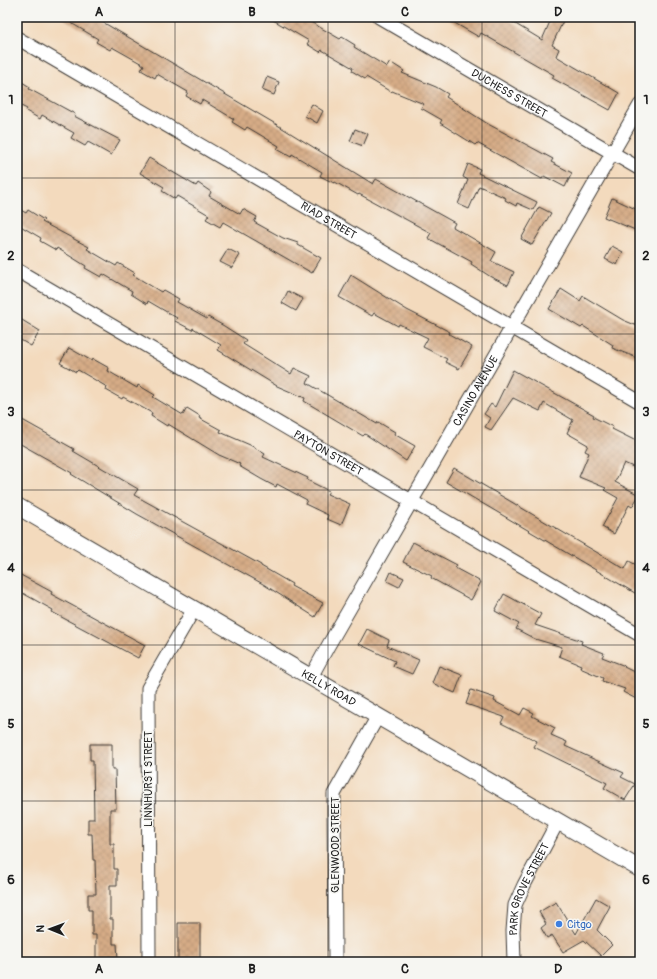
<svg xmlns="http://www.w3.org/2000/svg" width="657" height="979" viewBox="0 0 657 979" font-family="Pangolin,sans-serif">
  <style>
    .building { fill: url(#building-cross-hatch) }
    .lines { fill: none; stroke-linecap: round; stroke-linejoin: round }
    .minor-casing { stroke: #3c3834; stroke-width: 15 }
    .tertiary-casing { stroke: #3c3834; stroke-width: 18 }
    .minor { stroke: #fff; stroke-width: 13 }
    .tertiary { stroke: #fff; stroke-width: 16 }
    .grid { fill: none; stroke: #1c1c1c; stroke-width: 1; stroke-opacity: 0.55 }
    .shop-dot { fill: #3f7fe0; stroke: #f6f6f2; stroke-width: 1.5 }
    .labels { text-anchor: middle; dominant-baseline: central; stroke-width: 3; stroke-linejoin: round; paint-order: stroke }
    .street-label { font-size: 11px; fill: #1c1c1c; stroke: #f6f6f2 }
    .shop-label { font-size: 11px; fill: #366cbe; stroke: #f6f6f2; text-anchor: start }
    .neatline { fill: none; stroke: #1c1c1c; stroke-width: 1.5 }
    .grid-label { font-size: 13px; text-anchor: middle; font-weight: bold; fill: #1c1c1c }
  </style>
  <defs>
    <pattern id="building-cross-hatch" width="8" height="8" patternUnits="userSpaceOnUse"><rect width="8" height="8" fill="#d6ac86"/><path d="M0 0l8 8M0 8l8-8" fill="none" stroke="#b79373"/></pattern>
  </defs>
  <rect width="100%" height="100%" fill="#f6f6f2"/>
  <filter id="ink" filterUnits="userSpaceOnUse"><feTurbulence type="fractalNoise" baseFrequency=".025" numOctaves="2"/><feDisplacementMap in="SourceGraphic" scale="8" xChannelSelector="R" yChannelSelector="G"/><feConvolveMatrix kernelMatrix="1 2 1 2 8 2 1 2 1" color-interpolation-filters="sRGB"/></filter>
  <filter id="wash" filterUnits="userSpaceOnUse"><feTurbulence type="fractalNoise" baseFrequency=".012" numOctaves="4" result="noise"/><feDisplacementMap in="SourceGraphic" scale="16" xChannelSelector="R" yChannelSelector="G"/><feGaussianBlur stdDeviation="0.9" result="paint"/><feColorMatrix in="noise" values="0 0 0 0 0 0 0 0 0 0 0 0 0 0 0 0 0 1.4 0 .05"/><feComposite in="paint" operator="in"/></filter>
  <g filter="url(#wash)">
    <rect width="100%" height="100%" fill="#f3dabd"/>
    <g id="blocks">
      <!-- building -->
      <path class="building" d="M61,17H94L279,126L373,184L376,179L455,223L453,227L496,252L491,261L514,272L508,285L491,277L471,264L472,262L428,238L431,233L359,194L358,195L335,182L334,183L320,176L322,172L292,154L291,157L277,149L279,146L247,127L245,130L232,122L234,119L202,100L200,104L186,96L188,92L157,74L155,78L141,70L144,65L112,47L110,50L96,42L98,39Z
        M268,17H311L309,21L340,39L342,37L355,45L354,47L387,67L390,62L404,71L402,73L436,87L448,94L446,97L488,124L553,159L551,162L572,173L565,187L544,176L542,179L477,143L475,145L440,123L442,120L421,108L424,104L392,91L391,92L366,77L365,79L352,71L353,68L322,50L320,52L307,44L309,41Z
        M444,17H504L542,40L552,17L563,21L552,45L559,49L556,56L619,93L610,110L552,78L554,75L481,33L479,37Z
        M267,77L279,82L274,95L262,90Z
        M17,79L30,87L29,89L75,114L74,116L120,140L111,155L88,142L85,146L71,138L74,133L42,115L40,119L26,111L27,109L19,105L17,109Z
        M312,104L323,111L317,123L305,116Z
        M355,129L368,134L363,146L350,141Z
        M149,158L196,186L198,183L211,192L209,196L240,214L243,209L257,217L254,222L283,238L298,243V245L321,258L312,273L223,222L220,227L206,219L209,215L177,196L175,199L162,191L164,187L140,173Z
        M468,164L480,169L478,173L537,202L533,210L517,203L516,206L505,200L506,198L479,186L469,209L458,204L468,180L463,177Z
        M612,198L640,211V232L604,217Z
        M539,207L551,213L532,245L521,239Z
        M17,208L26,213L28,210L44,220L42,222L89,247L87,249L116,266L118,263L135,273L133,275L161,292L163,290L179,299L177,302L207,319L208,317L224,326L246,340L243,344L291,374L294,368L311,376L307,383L377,424L378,422L395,432L394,434L415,446L406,461L365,434L363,436L304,401L305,398L277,386L218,350L221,345L193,328L192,330L175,321L177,318L148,301L147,304L131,294L132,291L103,274L101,277L85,268L86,266L57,248L56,250L40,241L41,238L17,224Z
        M612,246L623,252L617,265L605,259Z
        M228,249L240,255L232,268L220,262Z
        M351,275L407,310L450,332L449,334L472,347L459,369L445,362L447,359L423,347L428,338L399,324L398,326L374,313L372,316L339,297Z
        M561,289L580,301L583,296L623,320L640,327V359L612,348L613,345L583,326L581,328L549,309Z
        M288,291L303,299L296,311L282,303Z
        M17,317L40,331L31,346L17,338Z
        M69,348L92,361L93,359L109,368L108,371L137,388L138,385L155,395L153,397L183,415L187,408L200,416L199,418L221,430L220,432L250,445L265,454L263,457L308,478L307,480L329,491L327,494L350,504L341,525L327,519L328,515L305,504L307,500L277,484L276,487L261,479L239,466L240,464L219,455L168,424L167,426L151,416L152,413L123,397L122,399L106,390L107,387L78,370L76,372L60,363Z
        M513,370L594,415L593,417L613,427L612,429L640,443V470L624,463L615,482L639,495L632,507L629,505L614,534L602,527L618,498L604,490L606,488L579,477L589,453L585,451L588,445L567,433L573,420L544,403L540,411L513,398L491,430L485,427L490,418L484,414L491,404L495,407Z
        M17,417L74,449L73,451L138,489L134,495L261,565V566L292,584L291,586L323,603L315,617L263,584L137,514L71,474L72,473L17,442Z
        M454,468L625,569L629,561L640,567V596L446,482Z
        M413,542L457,565L455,568L481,582L471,600L431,578L432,576L403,562Z
        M391,572L404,578L399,587L387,581Z
        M17,573L52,592L51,594L145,645L138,658L52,612L53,610L17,590Z
        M504,594L541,614L535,625L582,641L581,644L604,653L602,657L625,666L624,667L640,675V701L623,692L625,689L602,681L603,678L580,668L581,665L559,656L562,647L535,639L516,629L519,624L495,611Z
        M367,629L389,640L387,646L419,660L412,674L393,666L395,661L359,644Z
        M439,666L462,675L455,693L432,683Z
        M471,690L495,698L494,701L520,715L524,708L534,713L532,716L555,728L551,735L567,742L565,746L624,773L621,777L635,784L625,800L604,788L607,783L534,747L537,741L501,723L504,717L466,704Z
        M90,744H112V769H115L116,809H110V844H114V869H117V885H110V919H113V944H117L118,960H96V935H92V910H88V894H96L95,860H93L92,834H88V819H94L93,760H90Z
        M596,898L610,906L597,930L612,945L601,956L584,940L563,952L552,935L547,938L541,928L546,924L539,912L556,902L576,934Z
        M178,923H200V962H178Z"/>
    </g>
  </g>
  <g filter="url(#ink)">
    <use href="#blocks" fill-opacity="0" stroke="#3c3834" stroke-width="1"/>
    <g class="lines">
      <defs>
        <g id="minor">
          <path id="s1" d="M379,17L640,169"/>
          <path id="s2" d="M17,38L640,402"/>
          <path id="s3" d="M17,270L640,635"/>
          <path id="s4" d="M311,677L328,646L640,105"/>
          <path d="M149,962L148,688L194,609"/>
          <path d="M335,962L334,794L378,716"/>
          <path id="s5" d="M514,962L513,931L515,905L524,885L558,821"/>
        </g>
        <g id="tertiary">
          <path id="s6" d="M17,506L640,869"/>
        </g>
      </defs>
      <!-- minor casing -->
      <use href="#minor" class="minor-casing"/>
      <!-- tertiary casing -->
      <use href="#tertiary" class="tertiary-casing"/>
      <!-- minor -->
      <use href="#minor" class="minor"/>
      <!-- tertiary -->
      <use href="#tertiary" class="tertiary"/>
    </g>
  </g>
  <!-- grid -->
  <path class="grid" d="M175,17V962M328,17V962M482,17V962M17,178H640M17,334H640M17,490H640M17,645H640M17,801H640"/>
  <!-- markers -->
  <circle class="shop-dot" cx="559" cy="924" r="4"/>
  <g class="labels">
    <!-- street labels -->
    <g class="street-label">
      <text stroke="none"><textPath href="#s1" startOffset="151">DUCHESS STREET</textPath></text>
      <text stroke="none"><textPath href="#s2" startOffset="361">RIAD STREET</textPath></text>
      <text stroke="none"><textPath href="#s4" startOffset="330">CASINO AVENUE</textPath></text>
      <text stroke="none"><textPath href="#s3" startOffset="361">PAYTON STREET</textPath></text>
      <text stroke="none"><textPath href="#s6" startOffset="361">KELLY ROAD</textPath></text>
      <text transform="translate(148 779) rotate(-90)">LINNHURST STREET</text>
      <text transform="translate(335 845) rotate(-90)">GLENWOOD STREET</text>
      <text stroke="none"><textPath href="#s5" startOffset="76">PARK GROVE STREET</textPath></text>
    </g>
    <!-- shop labels -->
    <g class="shop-label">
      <text x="567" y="924">Citgo</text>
    </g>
  </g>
  <!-- margin -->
  <rect width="657" height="979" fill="none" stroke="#f6f6f2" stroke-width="44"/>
  <!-- north arrow -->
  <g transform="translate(50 929) rotate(271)" stroke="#f6f6f2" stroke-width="3" paint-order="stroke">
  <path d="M0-3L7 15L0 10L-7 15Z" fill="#1c1c1c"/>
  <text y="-6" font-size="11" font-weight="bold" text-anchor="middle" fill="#1c1c1c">N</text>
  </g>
  <rect x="22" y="22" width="613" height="935" class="neatline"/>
  <g class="grid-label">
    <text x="99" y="16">A</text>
    <text x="252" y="16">B</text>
    <text x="405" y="16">C</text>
    <text x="558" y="16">D</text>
    <text x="11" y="104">1</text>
    <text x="646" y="104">1</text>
    <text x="11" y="260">2</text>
    <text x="646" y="260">2</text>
    <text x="11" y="416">3</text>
    <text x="646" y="416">3</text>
    <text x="11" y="572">4</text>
    <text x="646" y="572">4</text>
    <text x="11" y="728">5</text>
    <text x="646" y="728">5</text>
    <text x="11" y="884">6</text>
    <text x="646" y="884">6</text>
    <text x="99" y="973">A</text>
    <text x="252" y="973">B</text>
    <text x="405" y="973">C</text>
    <text x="558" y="973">D</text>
  </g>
</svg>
